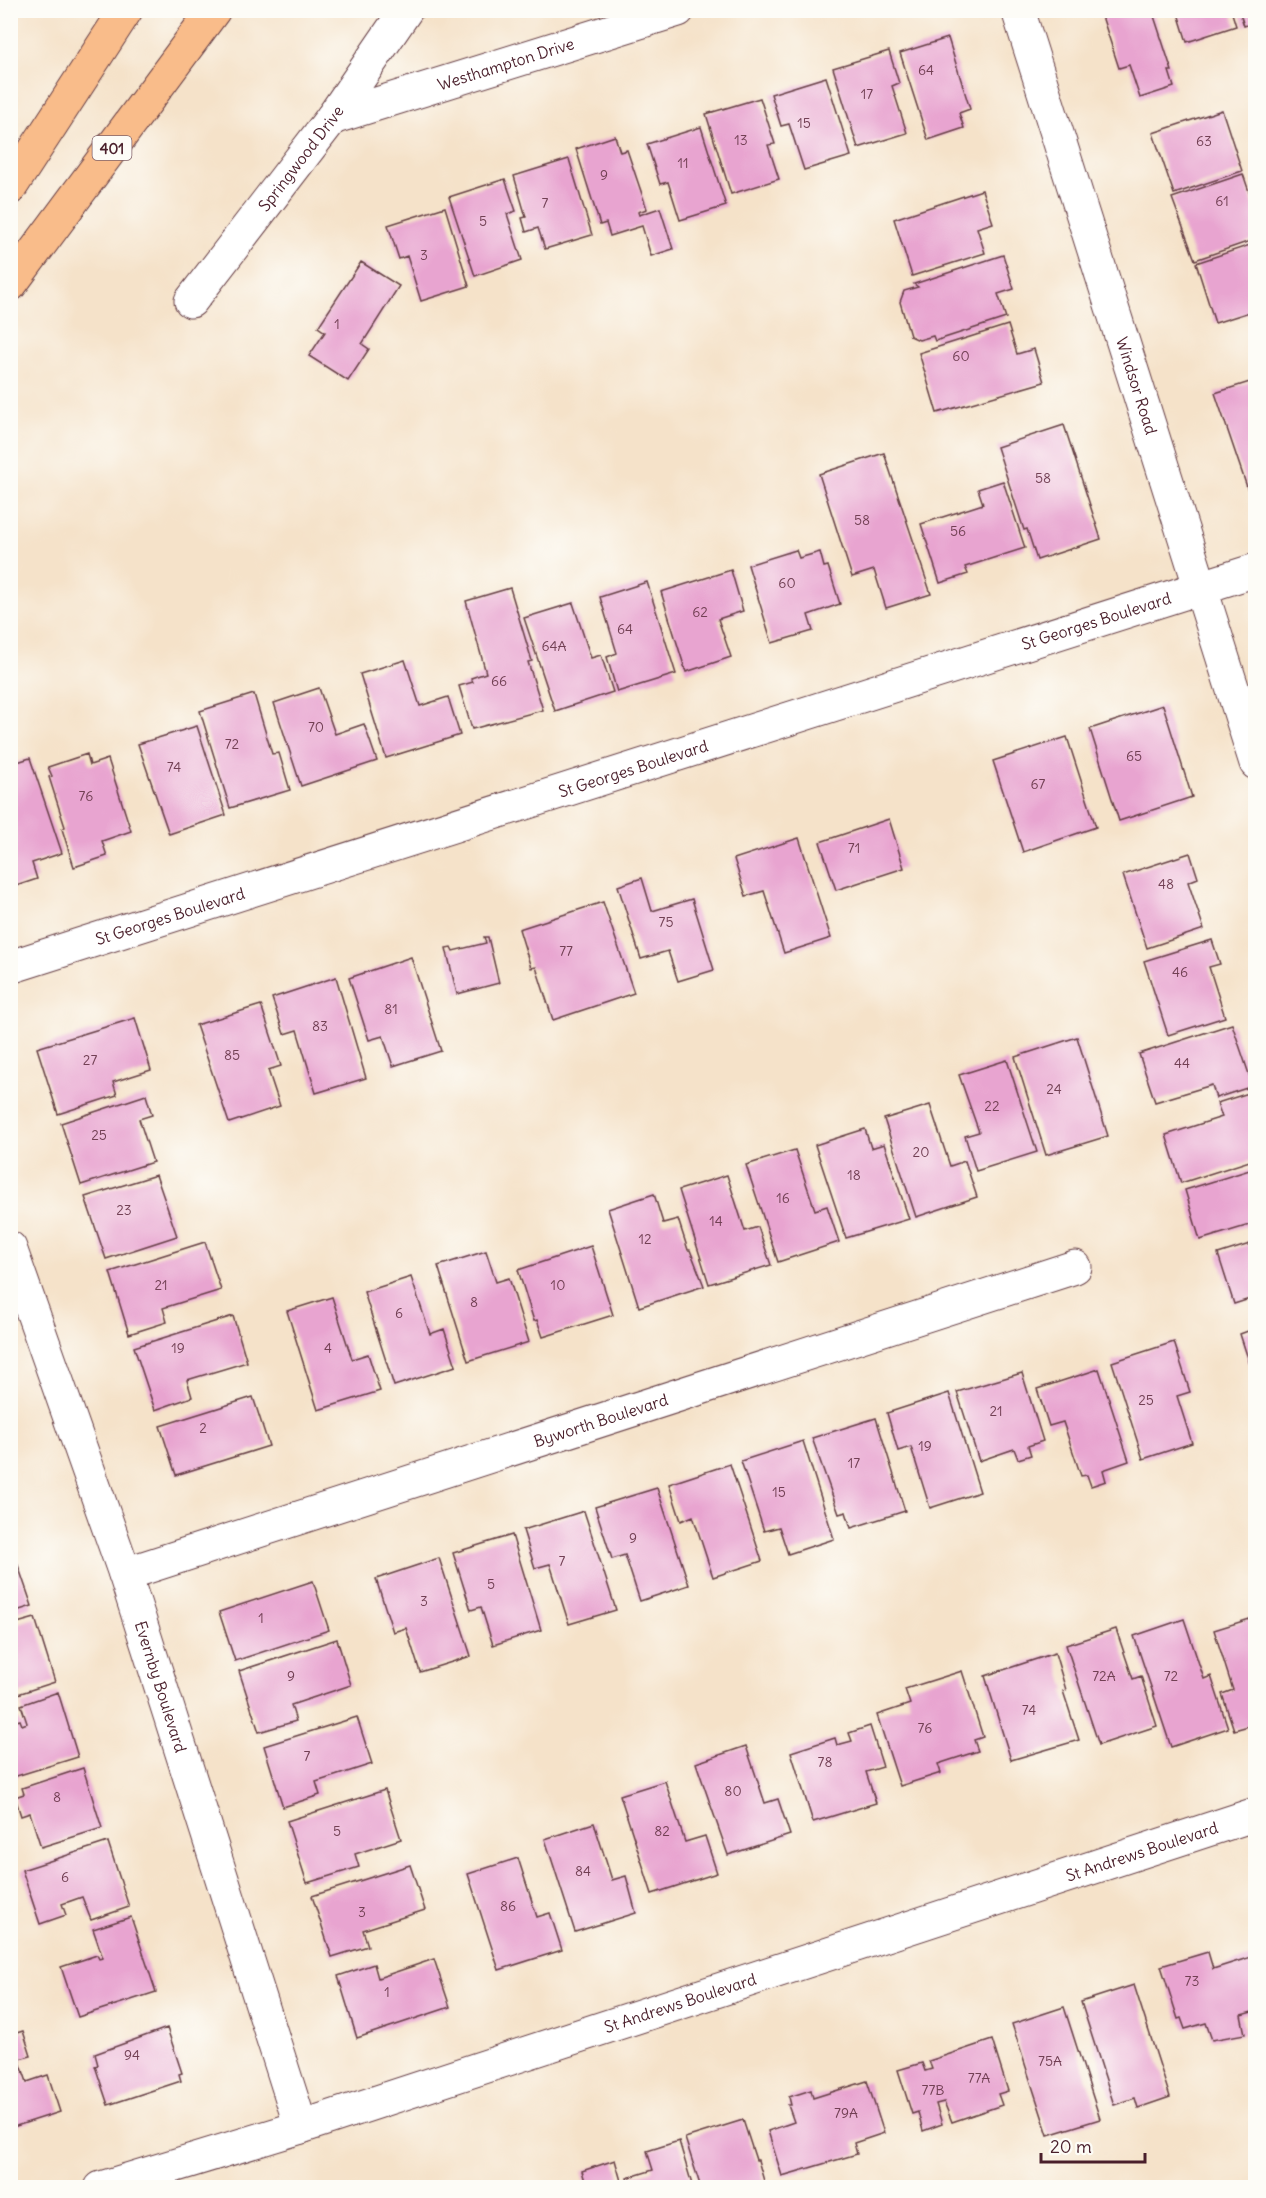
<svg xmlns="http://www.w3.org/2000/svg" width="1266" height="2198" viewBox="0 0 1266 2198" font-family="Delius,sans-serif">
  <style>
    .building { fill: #e8a4d0 }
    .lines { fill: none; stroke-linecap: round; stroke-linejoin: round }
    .minor-casing { stroke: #643c43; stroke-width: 35 }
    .motorway-casing { stroke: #643c43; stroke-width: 35 }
    .minor { stroke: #fff; stroke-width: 33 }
    .motorway { stroke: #f9bc8a; stroke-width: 33 }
    .labels { text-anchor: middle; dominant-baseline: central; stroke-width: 5; stroke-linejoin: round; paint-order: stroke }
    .number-label { font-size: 14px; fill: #724054 }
    .shield { fill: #fdfcf7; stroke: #806168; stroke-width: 1.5 }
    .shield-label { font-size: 15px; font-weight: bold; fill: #4a1f2b }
    .street-label { font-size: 16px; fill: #4a1f2b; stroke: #fdfcf7 }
  </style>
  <rect width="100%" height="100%" fill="#fdfcf7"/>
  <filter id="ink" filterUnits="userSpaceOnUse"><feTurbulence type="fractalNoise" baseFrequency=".0167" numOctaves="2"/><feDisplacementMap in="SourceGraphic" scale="12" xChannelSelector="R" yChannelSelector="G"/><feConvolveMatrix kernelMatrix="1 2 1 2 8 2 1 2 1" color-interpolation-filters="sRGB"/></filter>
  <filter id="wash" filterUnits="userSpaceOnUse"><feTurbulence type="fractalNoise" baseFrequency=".008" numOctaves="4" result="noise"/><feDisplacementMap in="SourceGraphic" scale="24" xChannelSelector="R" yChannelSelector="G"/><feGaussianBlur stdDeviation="1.35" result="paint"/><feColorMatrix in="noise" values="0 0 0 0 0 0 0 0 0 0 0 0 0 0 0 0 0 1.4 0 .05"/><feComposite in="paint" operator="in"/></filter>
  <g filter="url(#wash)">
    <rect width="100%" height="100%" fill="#f5e2c9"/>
    <g id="blocks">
      <!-- building -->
      <path class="building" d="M1100,10H1152L1172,71H1169L1174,87L1140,98L1129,65L1119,68Z
        M1177,10H1231L1236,26L1187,42Z
        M1239,10H1256V22L1244,26Z
        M948,38L970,109L959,113L964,128L928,140L900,53Z
        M889,51L899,83L892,86L907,133L858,148L833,68Z
        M826,77L851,156L804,170L789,124L781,126L771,94Z
        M760,98L775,144L768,145L779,179L731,194L706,114Z
        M1222,110L1242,171L1174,194L1153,133Z
        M701,127L726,206L680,220L668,182L660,184L647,144Z
        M615,136L620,152L627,150L647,209L638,212L639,215L660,208L673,249L651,256L642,226L610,236L606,223L600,225L576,149Z
        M569,159L592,235L545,249L538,228L526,232L522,218L526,217L514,176Z
        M1243,174L1256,212V239L1195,260L1172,198Z
        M505,179L516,211L507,214L522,260L475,276L449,197Z
        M982,190L993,223L977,228L985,253L912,276L894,219Z
        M445,207L469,286L421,301L407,256L399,259L388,225Z
        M1256,243V310L1215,323L1196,263Z
        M1003,255L1014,289L998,294L1006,318L935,341L933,336L919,340L910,336L900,302L904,291L918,287L914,284Z
        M361,262L399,286L362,344L369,349L348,381L309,356L325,332L318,327Z
        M1008,325L1017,354L1034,349L1044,382L937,413L919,353Z
        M1256,380V488L1248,490L1215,393Z
        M1064,425L1101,539L1037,560L1027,529L1024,530L997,447Z
        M884,453L931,594L886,608L874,570L852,577L819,474Z
        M1003,481L1025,548L965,567L968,574L940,583L921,524L983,504L978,489Z
        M796,550L799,558L820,552L824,567L828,566L840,604L808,615L813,631L772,643L748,565Z
        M731,570L743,611L718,619L731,657L686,672L661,592Z
        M647,582L676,674L617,692L607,657L617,653L600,597Z
        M510,588L532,661L528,662L543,710L472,729L459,686L473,682L471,678L486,673L466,601Z
        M573,603L591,658L601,655L613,692L555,711L524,618Z
        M405,660L420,706L448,697L460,735L386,758L360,674Z
        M319,688L335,734L364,724L377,761L301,786L274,703Z
        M254,694L272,754L279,753L290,790L230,808L200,711Z
        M1163,705L1192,797L1119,821L1090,729Z
        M197,726L226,815L169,834L138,744Z
        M1067,737L1096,827L1023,852L993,761Z
        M87,754L90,765L108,759L131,831L102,841L107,856L74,867L62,829L65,827L49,777L52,776L48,767Z
        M30,758L62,853L32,863L37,879L10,888V779L15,777L11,764Z
        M889,819L904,868L836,890L820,842Z
        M799,838L831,938L784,953L764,891L746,896L734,859Z
        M1190,853L1198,878L1188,882L1204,929L1147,948L1123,875Z
        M642,878L652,911L692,899L714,970L678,981L668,951L641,959L618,886Z
        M603,902L634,993L553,1020L536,967L531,968L519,929Z
        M484,937H488L499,983L457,994L446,948L451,947L453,951L486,943Z
        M1212,940L1220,964L1209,967L1225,1017L1168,1035L1144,961Z
        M411,957L441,1051L393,1066L383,1036L369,1040L349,978Z
        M336,977L366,1078L316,1093L297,1030L284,1034L272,998Z
        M261,1005L281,1066L268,1070L280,1106L229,1123L196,1025Z
        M135,1018L151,1070L113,1082L117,1095L58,1114L37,1048Z
        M1232,1024L1253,1086L1216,1098L1212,1085L1155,1102L1139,1054Z
        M1077,1037L1108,1136L1046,1155L1015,1057Z
        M1007,1060L1037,1152L976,1171L965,1136L979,1132L959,1075Z
        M1255,1091L1256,1159L1181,1183L1166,1135L1222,1117L1217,1103Z
        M146,1095L152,1115L139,1119L153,1162L81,1185L61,1123Z
        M930,1105L950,1166L965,1161L977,1197L916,1217L884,1119Z
        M865,1129L871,1148L884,1144L909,1219L846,1238L815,1145Z
        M795,1150L815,1210L827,1206L839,1242L778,1262L746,1165Z
        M1256,1168V1223L1200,1240L1185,1190Z
        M156,1175L177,1236L106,1259L85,1197Z
        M727,1175L745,1231L758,1227L771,1265L709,1284L679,1190Z
        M654,1194L663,1223L678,1219L688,1250H690L704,1286L639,1307L608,1209Z
        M205,1242L221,1290L163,1308L167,1322L129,1334L110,1272Z
        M1256,1242V1297L1234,1304L1218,1254Z
        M591,1246L613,1315L543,1337L537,1320L534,1321L518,1270Z
        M486,1251L496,1282L509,1278L529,1342L468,1361L438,1266Z
        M411,1277L430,1334L444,1329L456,1366L394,1386L364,1292Z
        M332,1297L352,1359L368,1354L380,1391L318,1410L287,1311Z
        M233,1316L247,1362L187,1380L192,1397L155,1410L134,1347Z
        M1256,1328V1379L1255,1380L1240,1334Z
        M1174,1342L1190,1392L1177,1396L1192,1443L1143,1459L1112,1362Z
        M1099,1369L1129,1461L1103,1470L1106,1481L1091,1486L1087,1475L1081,1476L1063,1422L1049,1426L1037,1389Z
        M1022,1373L1043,1441L1028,1446L1031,1455L1018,1459L1014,1449L979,1461L957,1392Z
        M949,1393L980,1492L930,1508L911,1447L898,1451L887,1413Z
        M253,1397L269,1446L176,1475L160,1426Z
        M876,1418L905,1511L851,1528L846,1512L839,1514L812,1438Z
        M803,1441L834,1539L788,1554L779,1527L764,1531L741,1461Z
        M730,1464L762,1561L713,1577L693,1516L681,1521L669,1484Z
        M657,1488L689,1585L640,1601L625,1555L612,1559L595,1507Z
        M584,1511L616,1610L569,1624L550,1564L535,1568L523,1530Z
        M512,1535L541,1630L493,1645L481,1607L471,1610L453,1553Z
        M10,1542L32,1606L10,1613Z
        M439,1558L471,1656L420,1672L406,1628L393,1632L376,1579Z
        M313,1581L329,1630L235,1661L219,1612Z
        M1256,1617V1724L1234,1730L1222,1694L1233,1690L1214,1630Z
        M35,1618L55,1682L15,1695L10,1679V1625Z
        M1184,1619L1204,1679L1211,1676L1228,1728L1171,1747L1134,1636Z
        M1116,1629L1133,1679L1141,1676L1157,1726L1099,1745L1066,1645Z
        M337,1639L351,1685L291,1705L296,1721L259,1732L239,1671Z
        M1055,1653L1066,1690L1063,1691L1079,1740L1011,1760L985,1676Z
        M962,1671L983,1737L974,1740L978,1751L938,1764L941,1773L900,1786L877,1715L910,1704L905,1689Z
        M58,1692L78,1757L10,1778V1723L20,1720L22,1725L27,1723L21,1705Z
        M357,1717L372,1764L316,1782L320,1795L283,1807L264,1746Z
        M870,1726L883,1767L866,1772L876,1803L813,1822L791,1752L835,1738L837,1745L852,1741L849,1733Z
        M746,1746L765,1803L778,1799L790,1835L728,1855L696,1763Z
        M83,1768L102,1828L41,1847L30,1813L21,1816L15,1797L24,1794L22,1788Z
        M665,1781L685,1842L705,1836L717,1873L652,1894L620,1795Z
        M385,1790L401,1839L355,1854L359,1867L307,1883L287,1821Z
        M594,1823L612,1880L626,1876L636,1913L575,1932L545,1839Z
        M108,1842L129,1907L91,1920L82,1897L62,1904L66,1915L40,1924L22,1870Z
        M518,1858L537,1917L550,1913L562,1950L499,1970L468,1874Z
        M410,1865L425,1910L363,1930L368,1946L332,1957L312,1896Z
        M131,1917L156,1992L78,2017L61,1967L97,1955L99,1959L103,1958L93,1929Z
        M1208,1952L1213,1969L1251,1957L1256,1972V2011L1241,2015L1245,2034L1212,2040L1206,2023L1185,2029L1181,2018L1178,2019L1161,1966Z
        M434,1959L450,2007L357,2038L338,1976L374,1964L378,1978Z
        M1134,1985L1170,2097L1138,2108L1135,2098L1114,2105L1081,2002Z
        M1064,2007L1100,2119L1048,2135L1012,2024Z
        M167,2028L182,2073L179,2074L181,2081L108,2105L95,2066L98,2065L95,2054Z
        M23,2031L31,2056L19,2059L27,2082L48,2075L60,2112L10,2128V2035Z
        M992,2040L1008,2091L998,2094L1002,2105L952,2122L944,2102L936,2104L942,2124L923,2131L918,2112L912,2114L898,2070L922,2063L925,2071L932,2069L929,2061Z
        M867,2081L884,2133L854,2143L857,2154L782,2176L768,2131L794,2122L788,2105H791L789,2097L811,2090L813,2098Z
        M743,2120L756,2160H758L766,2188H701L685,2138Z
        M679,2141L693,2188H630L627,2178L653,2170L647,2151Z
        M615,2160L623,2188H587L582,2171Z"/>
    </g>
  </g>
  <g filter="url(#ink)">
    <use href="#blocks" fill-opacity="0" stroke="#643c43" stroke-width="1.5"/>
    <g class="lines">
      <defs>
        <g id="minor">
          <path id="s1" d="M1018,10L1256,763"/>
          <path id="s2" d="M332,118L678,10"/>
          <path id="s3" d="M191,301L332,118L406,10"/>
          <path id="s4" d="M10,967L1256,570"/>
          <path id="s5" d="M10,1248L125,1574L301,2127"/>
          <path id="s6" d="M125,1574L1075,1267"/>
          <path id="s7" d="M101,2188L301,2127L1256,1814"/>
        </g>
        <path id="motorway" d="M10,188L126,10
          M10,285L214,10"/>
      </defs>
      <!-- minor casing -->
      <use href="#minor" class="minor-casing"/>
      <!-- motorway casing -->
      <use href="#motorway" class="motorway-casing"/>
      <!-- minor -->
      <use href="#minor" class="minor"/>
      <!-- motorway -->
      <use href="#motorway" class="motorway"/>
    </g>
  </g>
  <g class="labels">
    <!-- number labels -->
    <g class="number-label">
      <text x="926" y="70">64</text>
      <text x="867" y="94">17</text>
      <text x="804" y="123">15</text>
      <text x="741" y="140">13</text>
      <text x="1204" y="141">63</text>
      <text x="683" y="163">11</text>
      <text x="604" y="175">9</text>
      <text x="1222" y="201">61</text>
      <text x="545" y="203">7</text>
      <text x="483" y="221">5</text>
      <text x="424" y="255">3</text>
      <text x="337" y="324">1</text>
      <text x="961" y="356">60</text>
      <text x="1043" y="478">58</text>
      <text x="862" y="520">58</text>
      <text x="958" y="531">56</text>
      <text x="787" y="583">60</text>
      <text x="700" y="612">62</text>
      <text x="625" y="629">64</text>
      <text x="554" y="646">64A</text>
      <text x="499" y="681">66</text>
      <text x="316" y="727">70</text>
      <text x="232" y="744">72</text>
      <text x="1134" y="756">65</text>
      <text x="174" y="767">74</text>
      <text x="1038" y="784">67</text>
      <text x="86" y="796">76</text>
      <text x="854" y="848">71</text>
      <text x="1166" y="884">48</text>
      <text x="666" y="922">75</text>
      <text x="566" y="951">77</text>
      <text x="1180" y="972">46</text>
      <text x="391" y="1009">81</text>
      <text x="320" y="1026">83</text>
      <text x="232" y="1055">85</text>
      <text x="90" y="1060">27</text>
      <text x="1182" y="1063">44</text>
      <text x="1054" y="1089">24</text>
      <text x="992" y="1106">22</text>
      <text x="99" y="1135">25</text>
      <text x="921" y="1152">20</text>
      <text x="854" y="1175">18</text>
      <text x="783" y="1198">16</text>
      <text x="124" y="1210">23</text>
      <text x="716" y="1221">14</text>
      <text x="645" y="1239">12</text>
      <text x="161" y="1285">21</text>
      <text x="558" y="1285">10</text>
      <text x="474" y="1302">8</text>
      <text x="399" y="1313">6</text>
      <text x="178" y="1348">19</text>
      <text x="328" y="1348">4</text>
      <text x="1146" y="1400">25</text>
      <text x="996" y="1411">21</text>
      <text x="203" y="1428">2</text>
      <text x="925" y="1446">19</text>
      <text x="854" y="1463">17</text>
      <text x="779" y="1492">15</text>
      <text x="633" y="1538">9</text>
      <text x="562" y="1561">7</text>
      <text x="491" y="1584">5</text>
      <text x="424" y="1601">3</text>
      <text x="261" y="1618">1</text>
      <text x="291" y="1676">9</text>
      <text x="1104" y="1676">72A</text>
      <text x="1171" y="1676">72</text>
      <text x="1029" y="1710">74</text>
      <text x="925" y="1728">76</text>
      <text x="307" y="1756">7</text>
      <text x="825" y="1762">78</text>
      <text x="733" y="1791">80</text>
      <text x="57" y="1797">8</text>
      <text x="337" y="1831">5</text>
      <text x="662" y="1831">82</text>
      <text x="583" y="1871">84</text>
      <text x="65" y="1877">6</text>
      <text x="508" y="1906">86</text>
      <text x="362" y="1912">3</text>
      <text x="1192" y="1981">73</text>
      <text x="387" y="1992">1</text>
      <text x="132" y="2055">94</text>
      <text x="1050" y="2061">75A</text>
      <text x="979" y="2078">77A</text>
      <text x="933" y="2090">77B</text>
      <text x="846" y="2113">79A</text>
    </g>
    <!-- shield labels -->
    <rect class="shield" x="92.5" y="136" width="39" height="24" rx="4.5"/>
    <g class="shield-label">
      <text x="112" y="148">401</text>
    </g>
    <!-- street labels -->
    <g class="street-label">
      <text stroke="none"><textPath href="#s2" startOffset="182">Westhampton Drive</textPath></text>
      <text stroke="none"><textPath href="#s3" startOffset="180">Springwood Drive</textPath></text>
      <text stroke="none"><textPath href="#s1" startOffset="394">Windsor Road</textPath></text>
      <text stroke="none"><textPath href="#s4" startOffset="1140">St Georges Boulevard</textPath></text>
      <text stroke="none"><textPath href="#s4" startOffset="654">St Georges Boulevard</textPath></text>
      <text stroke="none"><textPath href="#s4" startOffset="168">St Georges Boulevard</textPath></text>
      <text stroke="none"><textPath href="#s6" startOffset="500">Byworth Boulevard</textPath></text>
      <text stroke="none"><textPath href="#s5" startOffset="464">Evernby Boulevard</textPath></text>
      <text stroke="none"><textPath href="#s7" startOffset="1094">St Andrews Boulevard</textPath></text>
      <text stroke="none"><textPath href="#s7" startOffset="608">St Andrews Boulevard</textPath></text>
    </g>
  </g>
  <!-- margin -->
  <rect width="1266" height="2198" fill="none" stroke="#fdfcf7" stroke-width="36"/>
  <!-- scale -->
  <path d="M1041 2153v9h104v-9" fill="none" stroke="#4a1f2b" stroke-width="3"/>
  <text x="1050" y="2153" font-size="18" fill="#4a1f2b" stroke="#fdfcf7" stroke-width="4.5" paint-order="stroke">20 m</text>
</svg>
